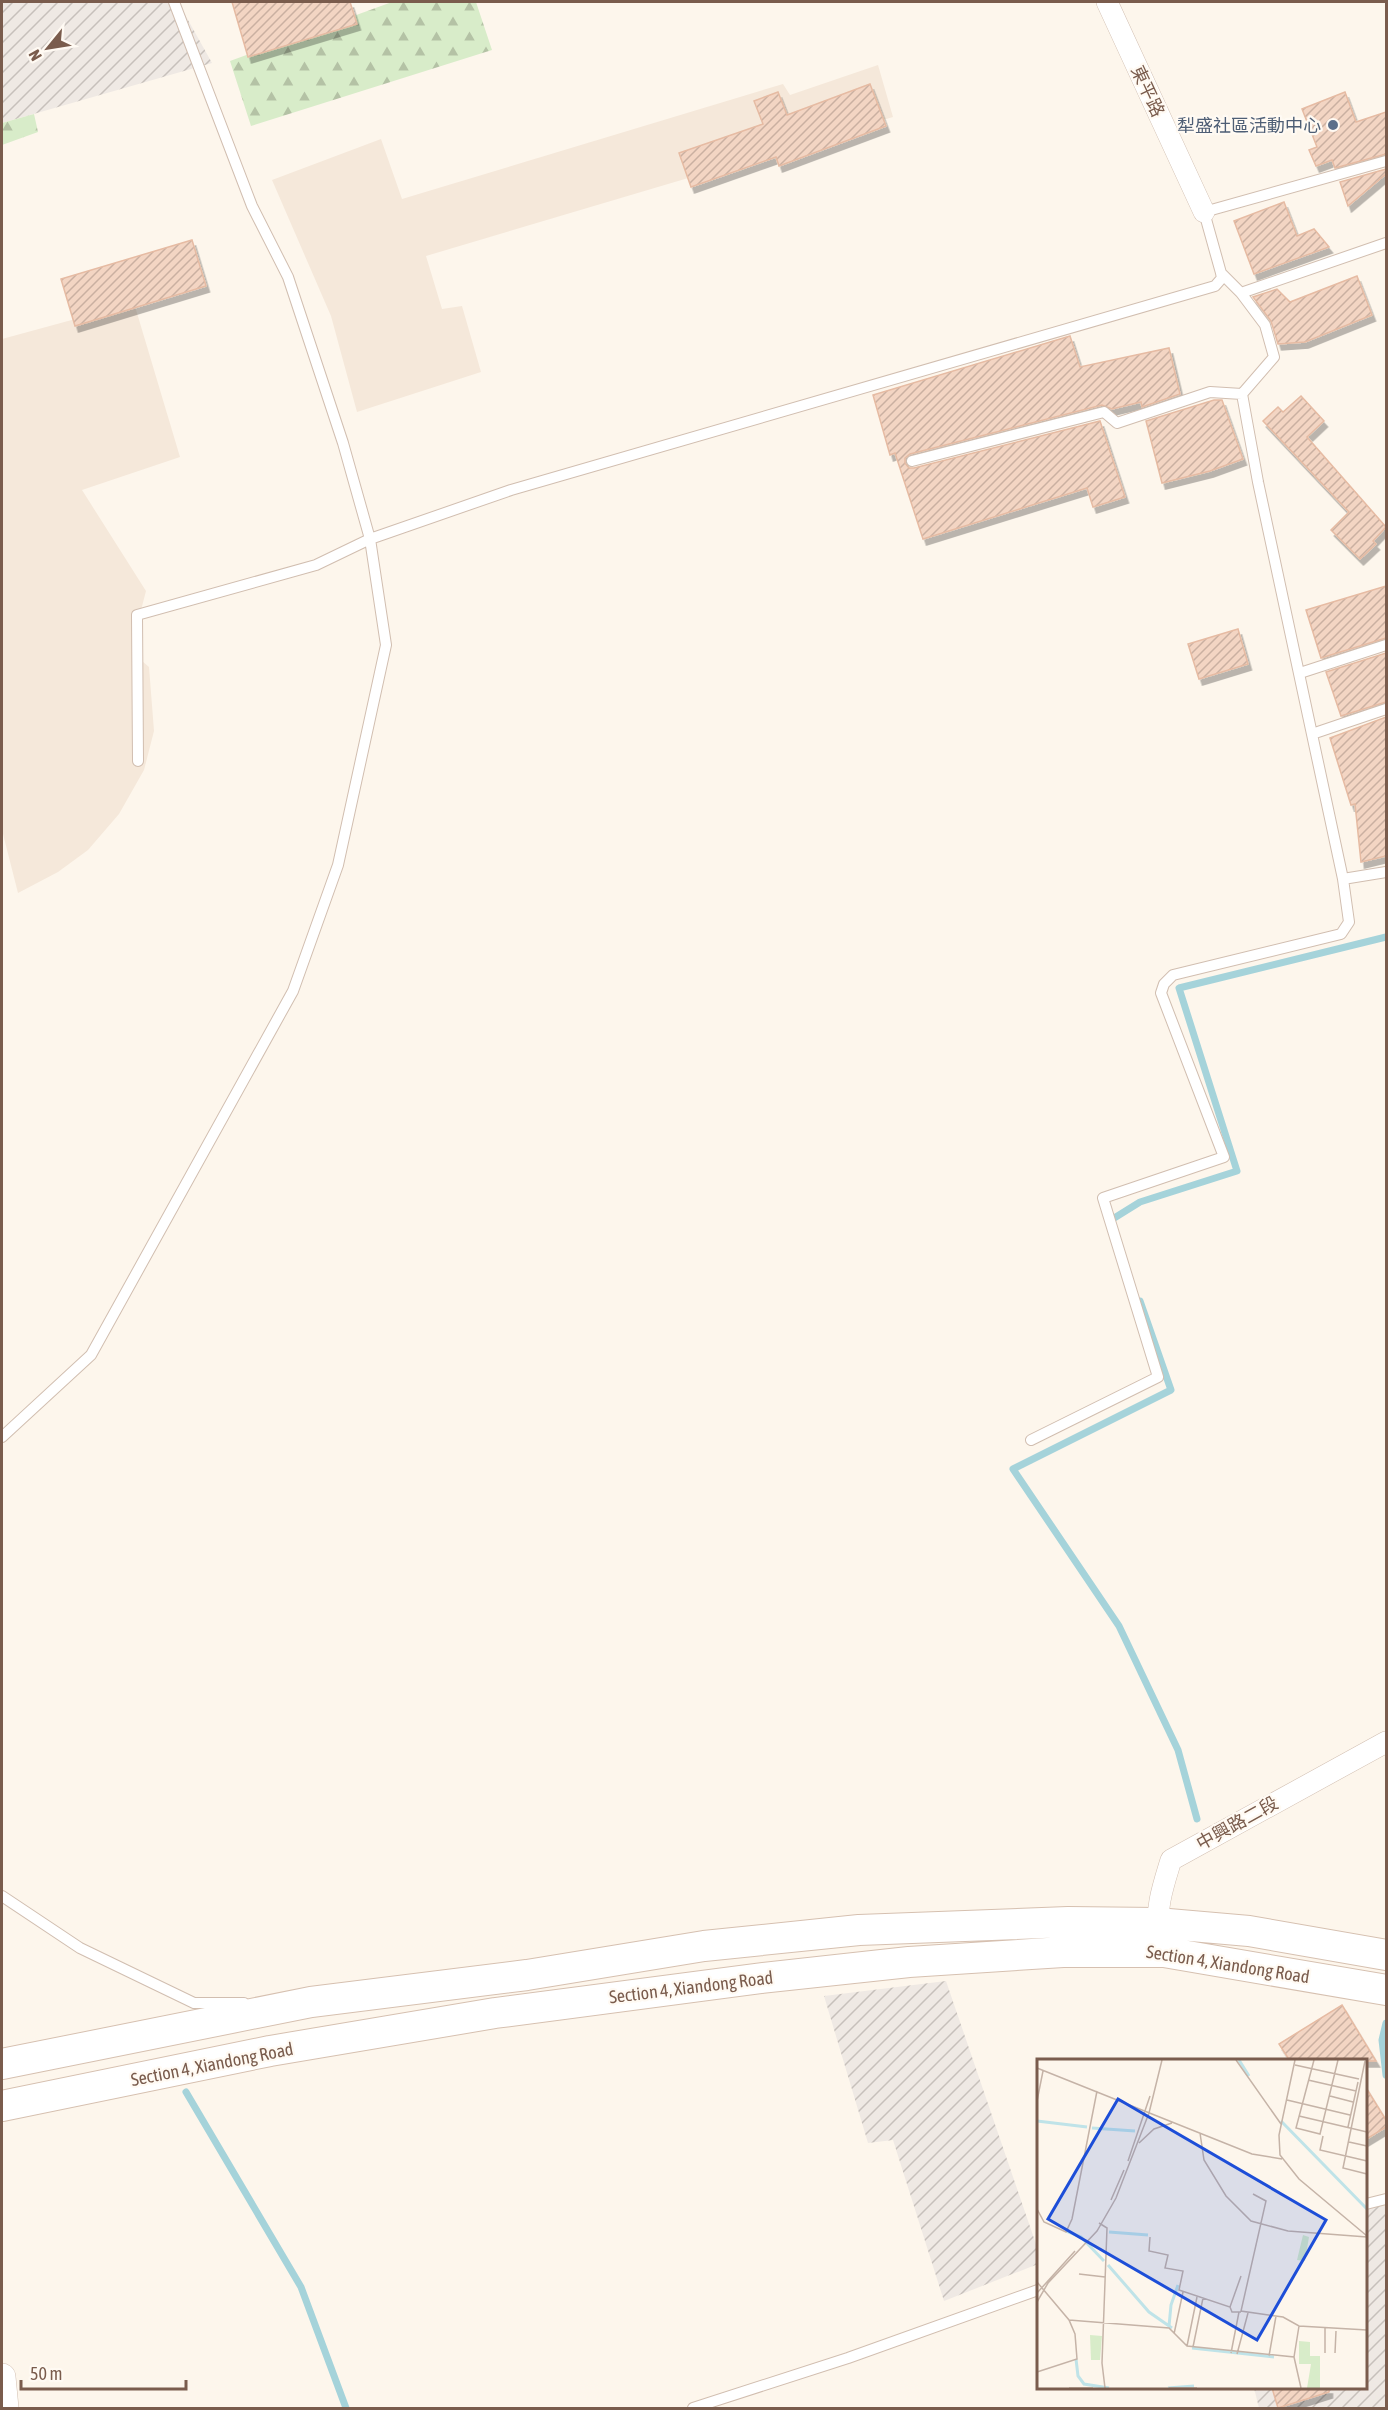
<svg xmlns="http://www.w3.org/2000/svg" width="1388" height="2410" viewBox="0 0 1388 2410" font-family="'Asap Condensed','Noto Sans TC',sans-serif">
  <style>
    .residential { fill: #f5e8da }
    .industrial { fill: url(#industrial-furrows) }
    .forest { fill: url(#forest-firs) }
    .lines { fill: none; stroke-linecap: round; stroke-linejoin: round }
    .stream { stroke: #a5d3da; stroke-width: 7 }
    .building { fill: url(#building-hatch); stroke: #e6bba3; stroke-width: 1.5; filter: url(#shadow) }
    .service-casing { stroke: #d1beb0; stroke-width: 12 }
    .minor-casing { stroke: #d1beb0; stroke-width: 22 }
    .tertiary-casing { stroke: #d1beb0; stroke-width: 28 }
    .secondary-casing { stroke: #d6c0b0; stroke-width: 32 }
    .service { stroke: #fff; stroke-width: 10 }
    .minor { stroke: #fff; stroke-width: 21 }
    .tertiary { stroke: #fff; stroke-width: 27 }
    .secondary { stroke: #fff; stroke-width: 30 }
    .service-dot { fill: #5c6f8a; stroke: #fffaf3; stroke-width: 2 }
    .labels { text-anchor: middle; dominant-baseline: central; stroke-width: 4.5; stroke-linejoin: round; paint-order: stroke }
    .street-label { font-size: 18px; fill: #7a5c4d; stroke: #fffaf3 }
    .service-label { font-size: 18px; fill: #4e5e75; stroke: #fffaf3; text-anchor: end }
    .inset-river { fill: none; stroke: #bfe3e8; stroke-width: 3 }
    .inset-road { fill: none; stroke: #c5b3a7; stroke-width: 1.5 }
    .view { fill: #1d4ed8; fill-opacity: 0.15; stroke: #1d4ed8; stroke-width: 3 }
    .inset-edge { fill: none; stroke: #7a5c4d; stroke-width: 3 }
  </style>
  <defs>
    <pattern id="industrial-furrows" width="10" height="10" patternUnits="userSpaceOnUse" patternTransform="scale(1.5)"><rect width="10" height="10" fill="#efe9e4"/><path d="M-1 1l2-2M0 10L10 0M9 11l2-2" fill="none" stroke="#c7c0bb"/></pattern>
    <pattern id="forest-firs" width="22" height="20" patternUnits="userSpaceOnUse" patternTransform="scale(1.5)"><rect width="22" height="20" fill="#d8ecc9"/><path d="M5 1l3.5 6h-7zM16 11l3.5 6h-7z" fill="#b4c2a5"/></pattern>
    <pattern id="building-hatch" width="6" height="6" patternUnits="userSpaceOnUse" patternTransform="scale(1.5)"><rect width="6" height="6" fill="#f3d5c3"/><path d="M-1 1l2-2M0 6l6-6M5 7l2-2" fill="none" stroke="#cab0a1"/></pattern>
    <filter id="shadow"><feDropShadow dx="3.5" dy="6" stdDeviation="0" flood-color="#0004"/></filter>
  </defs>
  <rect width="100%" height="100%" fill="#fdf6ec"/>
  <!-- residential -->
  <path class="residential" d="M878,65L893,117L426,256L442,309L462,306L481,372L357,412L331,316L272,180L381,139L402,199L783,84L790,95Z
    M134,303L180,457L82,490L146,591L140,614L135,655L149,667L154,731L144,770L119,814L88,850L58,872L18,893L2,830V339Z"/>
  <!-- industrial -->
  <path class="industrial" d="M2,2H178L212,63L2,123Z
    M946,1981L1038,2250V2264L944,2301L893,2140L868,2143L824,1996Z
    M1386,2198V2408H1259L1254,2388H1366V2203Z"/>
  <!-- forest -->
  <path class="forest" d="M392,2H476L492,50L251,126L230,61Z
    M34,114L38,132L2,145V123Z"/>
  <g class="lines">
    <!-- stream -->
    <path class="stream" d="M1112,1222L1111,1220L1140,1202L1237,1171L1179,988L1386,937
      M1140,1301L1171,1390L1013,1469L1119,1626L1178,1750L1197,1819
      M1386,2023L1382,2040L1386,2075
      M186,2092L301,2287L346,2408"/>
  </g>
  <!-- building -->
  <path class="building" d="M232,2H350L357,24L248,57Z
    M870,84L886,126L779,166L776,157L691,187L679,153L763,124L754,101L778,92L787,115Z
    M1345,92L1356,122L1386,112V154L1335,168L1332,160L1316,166L1309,150L1317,147L1302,109Z
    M1386,169V174L1348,206L1340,182Z
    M1284,202L1297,236L1314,229L1329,247L1254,274L1234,221Z
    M192,240L206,286L75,326L61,279Z
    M1357,276L1372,315L1305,342L1278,344L1271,321L1253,297L1277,289L1290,302Z
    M1070,336L1080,367L1169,348L1180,394L1142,407L1141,402L1112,409L1102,405L910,454L905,458V463L909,468H914L1100,421L1125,497L1093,507L1087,488L923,539L895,453L890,455L873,395Z
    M1301,396L1324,421L1307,437L1386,527L1373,541L1376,544L1360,559L1331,530L1349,512L1263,421L1278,407L1283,412Z
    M1214,400H1222L1243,459L1210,471L1162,483L1146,421Z
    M1386,586V638L1321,658L1306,610Z
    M1238,629L1248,664L1199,679L1188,644Z
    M1386,653V702L1341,716L1326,672Z
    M1386,717V856L1361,862L1355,804L1351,805L1330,738Z
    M1342,2005L1376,2061H1290L1279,2044Z
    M1365,2086L1386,2120V2127L1365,2140Z
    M1272,2388H1329V2392L1278,2408Z"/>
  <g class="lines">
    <defs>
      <path id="service" d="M1241,293L1386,243
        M912,461L1104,412L1117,423L1210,392L1242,394
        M1300,673L1386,645
        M1312,734L1386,709
        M138,761L137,615L316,565L370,539L511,490L1215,286L1222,278L1221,273L1204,212L1386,161
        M1343,879L1386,872
        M2,1437L91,1355L293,991L338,865L386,645L370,539L343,443L288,277L252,206L174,2
        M1031,1440L1158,1377L1103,1198L1224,1157L1161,993L1164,984L1173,975L1341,934L1349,922L1343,879L1258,482L1242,394L1274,357L1265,325L1241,293L1221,273
        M2,1896L80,1948L194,2003H244
        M1366,2204L1386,2199
        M693,2408L848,2358L1038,2290"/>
      <path id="minor" d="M1107,2L1204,212
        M1160,1935C1154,1911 1164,1883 1171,1860L1386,1742"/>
      <path id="tertiary" d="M2,2377L5,2408"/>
      <path id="secondary" d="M2,2064L311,2002L527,1975L704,1946L859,1930L1068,1922L1157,1923L1249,1931L1386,1955
        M2,2106L270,2051L495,2013L762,1978L909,1962L1063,1952H1164L1386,1990"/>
    </defs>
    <!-- service casing -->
    <use href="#service" class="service-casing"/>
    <!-- minor casing -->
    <use href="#minor" class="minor-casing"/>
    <!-- tertiary casing -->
    <use href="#tertiary" class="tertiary-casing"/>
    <!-- secondary casing -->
    <use href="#secondary" class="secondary-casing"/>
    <!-- service -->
    <use href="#service" class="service"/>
    <!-- minor -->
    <use href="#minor" class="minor"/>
    <!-- tertiary -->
    <use href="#tertiary" class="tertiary"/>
    <!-- secondary -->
    <use href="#secondary" class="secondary"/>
  </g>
  <!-- markers -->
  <circle class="service-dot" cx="1333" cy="125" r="6"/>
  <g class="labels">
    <!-- street labels -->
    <g class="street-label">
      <text transform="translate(1148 91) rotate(65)">東平路</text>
      <text transform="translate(1237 1823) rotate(-29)">中興路二段</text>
      <text transform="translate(1228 1964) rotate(9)">Section 4, Xiandong Road</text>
      <text transform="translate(691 1987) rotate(-7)">Section 4, Xiandong Road</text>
      <text transform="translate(212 2064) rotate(-11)">Section 4, Xiandong Road</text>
    </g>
    <!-- service labels -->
    <g class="service-label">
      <text x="1321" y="125">犁盛社區活動中心</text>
    </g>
  </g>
  <!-- overview -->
  <g transform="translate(1037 2059)">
    <rect width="330" height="330" fill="#fdf6ec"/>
    <path d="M53,276L65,277L63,301H54ZM262,282L273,283V297H283V329H270L274,305H262Z" fill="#d8ecc9"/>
    <path d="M266,176L272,178L268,202L260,201Z" fill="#d8ecc9"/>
    <path class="inset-river" d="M202,1L212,17M0,62L50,68M244,62L330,150M55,69L98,72M29,172L44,178L67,202M72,173L111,176M71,206L112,253L135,269M132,267L134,246L141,226M155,289L237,298M39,300L41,317L47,325L72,329M131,329L157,327"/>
    <path class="inset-road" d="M199,1L244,65M258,1L242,76L243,96L262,120L330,177M277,1L259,69L283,75L301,1M328,2L306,109L330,115M258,6L322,20M0,9L215,95L245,100M271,21L319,32M293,37L316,43M250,41L313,56M0,42L6,12M262,57L330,73M311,68L321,23M163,74L167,101L189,137L214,162L251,172L330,178M286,77L283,91L330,102M312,83L330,87M102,84L117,70L135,64M91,102L113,37M216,135L229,142L204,252L246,258L262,267L330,271M74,141L87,111M0,150L7,163L29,173L35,160L60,32M62,164L70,169L65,304L68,329M113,178L112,192L131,196L128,209L146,212L142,231L193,248L195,253H204M42,215L68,218M0,223L32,261L38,275L40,300L0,313M0,234L38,192M0,243L11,224L60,172L79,139L112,54L125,1M193,248L204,217M32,261L132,269L150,287L257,298L264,329M137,275L146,233M150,287L160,238M156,288L166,239M194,294L202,253M288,294V269M298,294L299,272M200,295L211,254M232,297L239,257M257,298L262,267M32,329H56M132,329H160"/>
    <path class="view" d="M81,40L289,161L220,281L11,160Z"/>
    <rect width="330" height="330" class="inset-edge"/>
  </g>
  <!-- border -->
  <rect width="1388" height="2410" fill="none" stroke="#7a5c4d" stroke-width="6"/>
  <!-- north arrow -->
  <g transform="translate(48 48) rotate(240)" stroke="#fffaf3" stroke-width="4.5" paint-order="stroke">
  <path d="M0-4.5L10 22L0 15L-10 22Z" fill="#7a5c4d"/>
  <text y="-9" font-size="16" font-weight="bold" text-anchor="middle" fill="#7a5c4d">N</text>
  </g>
  <!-- scale -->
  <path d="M21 2380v9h165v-9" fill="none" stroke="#7a5c4d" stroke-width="3"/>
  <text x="30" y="2380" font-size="18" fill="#7a5c4d" stroke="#fffaf3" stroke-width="4.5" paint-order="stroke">50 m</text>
</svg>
